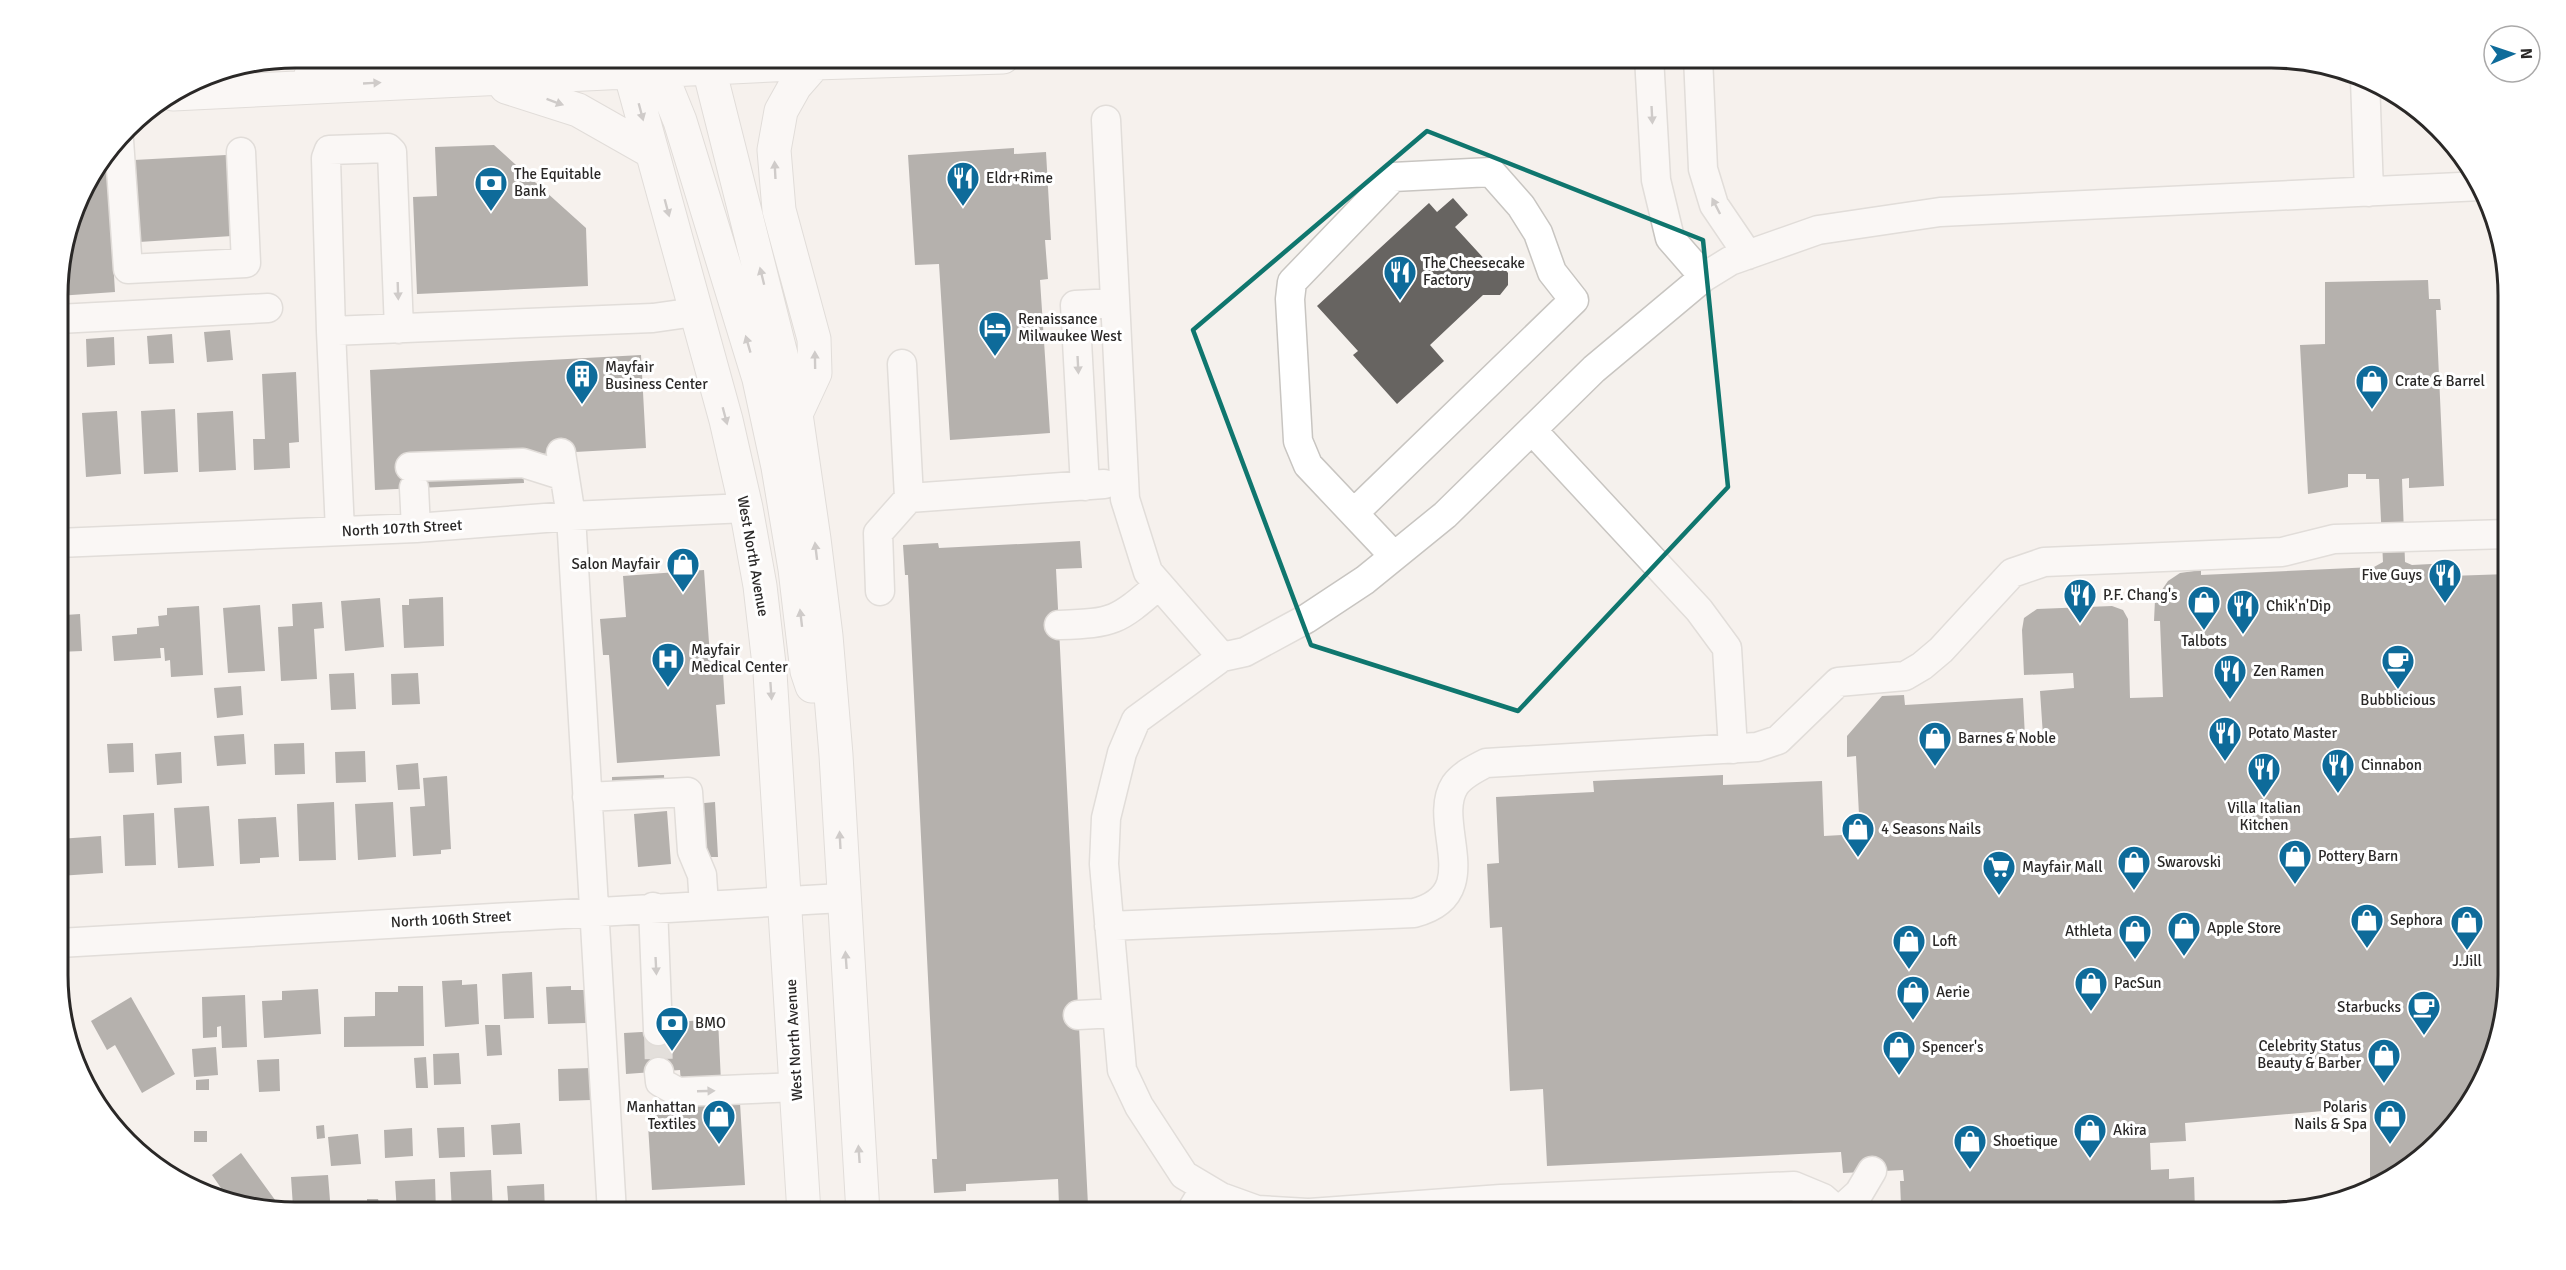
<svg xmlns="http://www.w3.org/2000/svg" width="2566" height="1270" viewBox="0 0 2566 1270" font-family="Signika,sans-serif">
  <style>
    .building { fill: #676461 }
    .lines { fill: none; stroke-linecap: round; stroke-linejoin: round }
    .minor-tunnel { stroke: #ccc9c5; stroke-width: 28; stroke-dasharray: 28 14; stroke-linecap: butt }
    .minor-casing { stroke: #c8c5c1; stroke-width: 31 }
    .major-casing { stroke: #c8c5c1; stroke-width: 35 }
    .minor { stroke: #fff; stroke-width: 28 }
    .major { stroke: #fff; stroke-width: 33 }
    .oneway { fill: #9f9e9e }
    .marked { fill: none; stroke: #0f766e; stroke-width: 4.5; stroke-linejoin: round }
    .labels { text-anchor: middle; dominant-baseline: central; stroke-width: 6; stroke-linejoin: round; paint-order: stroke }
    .poi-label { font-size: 15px; fill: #2a2827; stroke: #fff; text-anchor: start }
    .street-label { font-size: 15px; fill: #2a2827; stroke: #fff }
    .rim { fill: none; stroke: #2a2827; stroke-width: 3 }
  </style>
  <rect width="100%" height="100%" fill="#f5f1ed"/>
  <!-- building -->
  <path class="building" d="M494,145L586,228L588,286L417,294L413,197L437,196L435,147Z
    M1014,148V154L1046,152L1051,240H1045L1048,279L1040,280L1050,433L950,440L939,264L915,265L908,155Z
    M226,155L232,236L139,242L134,160Z
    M103,161H107L115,292L58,296V279L82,189Z
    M1453,198L1468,215L1455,227L1488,263H1500L1508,273V285L1500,295H1483L1430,345L1444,361L1397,404L1353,355L1358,351L1317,306L1429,203L1437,212Z
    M2428,280L2429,299H2440L2441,310H2436L2444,486L2409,488V478L2402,479L2405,562L2412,565L2450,563V576L2508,574L2509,976L2485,1080L2450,1132L2403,1173L2370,1189V1109H2346L2185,1123L2186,1141L2150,1143L2151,1170L2169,1169V1179L2194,1177L2195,1213H1892V1205H1901L1900,1181H1904L1903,1170L1843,1173L1841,1152L1547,1166L1543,1089L1510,1091L1502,927L1490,928L1487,864L1499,863L1496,797L1594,792L1593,781L1723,775V785L1822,781L1824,836L1860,834L1856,756L1847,757V736L1882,696L1904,695L1905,705L2023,698L2025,737L2043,736L2040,691L2074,688L2073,673L2024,675L2022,630L2024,618L2037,609L2112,606L2123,610L2128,619L2130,698L2163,697L2160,621H2154L2155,600L2168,581L2180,573L2201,570V575L2374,567L2383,562L2379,479H2366V474H2348V487L2308,494L2300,345L2325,344V282Z
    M230,330L233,360L207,362L204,332Z
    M172,334L174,363L149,364L147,336Z
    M114,337L115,365L87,367L86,339Z
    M641,355L646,448L522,455L524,483L375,490L370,370Z
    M296,372L299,442L289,443L290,468L254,470L253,439H265L262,374Z
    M175,409L178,472L144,474L141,411Z
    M117,411L121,474L86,477L82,413Z
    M233,411L236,470L199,472L197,413Z
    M58,455H60L61,478H58Z
    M1080,541L1082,568L1056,569L1088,1205L1059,1206L1058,1179L966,1184V1191L934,1193L932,1159H937L908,575H905L903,545L938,543L939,548Z
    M704,570L711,672H723L725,704L716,705L720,756L617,763L609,655H603L600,619L626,617L623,576Z
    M443,597L444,646L404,648L402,605H409V599Z
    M380,598L384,647L345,651L341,601Z
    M322,602L324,628L314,629L317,679L281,681L278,627L293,626L292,604Z
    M260,605L265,671L228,673L223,608Z
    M199,606L203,675L171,677L170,660L165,661L164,648H160L161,658L114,661L112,636L137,634V628L159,626L158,616L167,615V608Z
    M58,611H64L65,615L80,614L82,651L58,652Z
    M354,673L356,709L331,710L329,674Z
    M418,673L420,704L392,705L391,674Z
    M241,686L243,715L217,718L214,688Z
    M244,734L246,764L217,766L214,736Z
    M133,743L134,772L109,773L107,744Z
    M304,743L305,774L275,775L274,744Z
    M365,751L366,782L336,783L335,752Z
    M181,752L182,783L157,785L155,754Z
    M59,756H64L65,786H59Z
    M418,763L420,789L398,790L396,765Z
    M664,775L665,796L612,798V777Z
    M447,776L451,849L441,850V854L413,856L410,807L425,806L423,778Z
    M334,802L336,860L299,861L297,804Z
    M393,802L396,857L358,860L355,804Z
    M715,802L718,857H696L694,804Z
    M209,806L214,866L178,868L174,808Z
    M667,811L671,864L638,867L634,814Z
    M154,813L156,865L125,866L123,815Z
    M276,817L279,857L260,858V863L240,864L238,819Z
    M101,836L103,873L59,876V839Z
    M532,972L534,1018L504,1019L502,974Z
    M462,980V985L477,984L479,1024L445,1027L442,981Z
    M398,986H423L424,1046L344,1047V1017L375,1016V992H398Z
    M571,986V990H585L586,1023L548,1024L546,987Z
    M318,989L321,1034L264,1038L262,1001L282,1000V991Z
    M245,995L247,1047L222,1048L221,1026L217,1027V1037L203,1038L202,997Z
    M131,997L175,1074L142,1093L115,1045L107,1050L91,1021Z
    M718,1019L721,1082L681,1084L680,1070L626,1074L624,1033L677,1030V1022Z
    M485,1025H500L502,1055L487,1056Z
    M216,1047L218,1075L194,1077L192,1049Z
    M459,1053L461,1084L434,1085L433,1054Z
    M426,1057L428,1088H416L414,1058Z
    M279,1059L280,1091L259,1092L257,1060Z
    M591,1068V1100L559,1101L558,1069Z
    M209,1079V1090H196V1080Z
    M740,1103L745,1185L652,1190L647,1108Z
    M520,1123L522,1154L493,1155L491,1125Z
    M324,1125L325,1138L317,1139L316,1126Z
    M464,1127L465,1157L439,1158L437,1128Z
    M412,1128L413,1156L385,1158L384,1130Z
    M194,1131H207V1142H194Z
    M358,1134L361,1164L331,1166L328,1137Z
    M241,1153L278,1204L273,1208L220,1196L217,1192L221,1188L212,1175Z
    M491,1170L493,1213H452L450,1172Z
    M328,1175L331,1213L284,1211V1208L293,1207L291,1177Z
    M435,1179L436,1213H397L395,1181Z
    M544,1184L545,1213H509L507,1186Z
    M367,1199H378L382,1213H344V1208L367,1207Z"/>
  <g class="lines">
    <!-- minor-tunnel -->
    <path class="minor-tunnel" d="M658,1031L659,1072"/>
    <defs>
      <path id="minor" d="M1649,57L1656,180L1670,238L1704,277
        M1698,57L1703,169L1714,205L1748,255
        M2365,79L2369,192
        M1106,120L1125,499L1148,572L1222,657
        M119,140L128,269L246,263L241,152
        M58,319L268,308
        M399,329L392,152L388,148L329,150L326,158L331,331L653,318L695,312
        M331,331L340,531
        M1532,430L1699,610L1727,648L1733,749
        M561,453L571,516L612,1213
        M410,467L523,463L564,476
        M1085,486L1075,305L1115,303
        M414,488L416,528
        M909,498L1104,484
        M1354,513L1574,300L1552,272L1538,233L1521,206L1491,172L1393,177L1292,282L1290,299L1298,441L1308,465L1394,556
        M58,543L416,528L571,516L746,508
        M880,591L878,533L909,498L902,364
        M1059,625C1115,623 1117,621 1159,585
        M587,797L688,792L692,851L702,875L704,905
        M653,907L658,1031
        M1109,926L1414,913C1488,894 1430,823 1455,785C1462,775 1476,768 1486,763L1757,747L1778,740L1838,682L1905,676L1922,666L1941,650L2012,573L2044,562L2282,552L2334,539L2508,534
        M59,943L842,898
        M1078,1015L1116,1013
        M659,1072L660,1082L678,1092L797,1087
        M1839,1211L1859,1193L1872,1171
        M1190,1213L1205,1188
        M1307,1213L1257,1210L1221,1197L1184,1175L1139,1106L1122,1070L1104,864L1106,818L1122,753L1136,720L1222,657L1245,652L1306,619L1365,580L1445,515L1594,369L1704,277L1730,261L1818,230L1940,212L2481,186
        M1310,1213L1501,1199L1794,1186L1823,1198L1840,1213"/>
      <path id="major" d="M626,57L726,420L746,508L760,586L770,673L804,1213
        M654,57L680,121L759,379L778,467L795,569L807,671L812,686
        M706,57L796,414L814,539L826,636L836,755L863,1213
        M311,75L367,57
        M506,87L578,110L652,152
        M173,94L815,63L1003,57
        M796,414L815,373L814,339L779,210L774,150L781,111L795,86L815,63"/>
    </defs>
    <!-- minor casing -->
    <use href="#minor" class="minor-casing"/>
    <!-- major casing -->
    <use href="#major" class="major-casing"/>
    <!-- minor -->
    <use href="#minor" class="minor"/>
    <!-- major -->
    <use href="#major" class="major"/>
  </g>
  <!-- one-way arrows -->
  <defs><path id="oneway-solid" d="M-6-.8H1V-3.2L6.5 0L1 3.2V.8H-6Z" transform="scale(1.5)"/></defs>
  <g class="oneway">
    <use href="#oneway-solid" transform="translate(372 83) rotate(-3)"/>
    <use href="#oneway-solid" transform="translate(555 102) rotate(20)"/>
    <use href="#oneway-solid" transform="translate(641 112) rotate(75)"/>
    <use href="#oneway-solid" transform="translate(1652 115) rotate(87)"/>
    <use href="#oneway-solid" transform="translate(775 170) rotate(-93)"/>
    <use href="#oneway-solid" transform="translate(1716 206) rotate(-117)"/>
    <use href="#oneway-solid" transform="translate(667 208) rotate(75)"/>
    <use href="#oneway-solid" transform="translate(762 276) rotate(-104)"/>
    <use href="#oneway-solid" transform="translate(398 291) rotate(88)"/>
    <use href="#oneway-solid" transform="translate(748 344) rotate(-106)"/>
    <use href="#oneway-solid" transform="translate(815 360) rotate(-91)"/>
    <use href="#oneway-solid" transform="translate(1078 365) rotate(87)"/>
    <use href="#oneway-solid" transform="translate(725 416) rotate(75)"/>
    <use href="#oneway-solid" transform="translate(816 551) rotate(-97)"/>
    <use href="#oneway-solid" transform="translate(801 618) rotate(-97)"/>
    <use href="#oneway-solid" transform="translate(771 691) rotate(86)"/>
    <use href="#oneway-solid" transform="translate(840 840) rotate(-93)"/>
    <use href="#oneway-solid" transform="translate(846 960) rotate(-94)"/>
    <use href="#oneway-solid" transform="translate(656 966) rotate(87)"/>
    <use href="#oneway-solid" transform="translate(706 1091) rotate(-2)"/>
    <use href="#oneway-solid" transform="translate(859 1154) rotate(-94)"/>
  </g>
  <!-- marked area -->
  <path d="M0 0H2566V1270H0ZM1427,131L1703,240L1728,487L1518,711L1311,645L1193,330Z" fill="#f5f1ed" fill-opacity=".55" fill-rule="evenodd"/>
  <path class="marked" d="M1427,131L1703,240L1728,487L1518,711L1311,645L1193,330Z"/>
  <!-- icons -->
  <defs>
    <symbol id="restaurant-pin" viewBox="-11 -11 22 30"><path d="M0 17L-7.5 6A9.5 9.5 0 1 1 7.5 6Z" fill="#0e6b9a" stroke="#fff"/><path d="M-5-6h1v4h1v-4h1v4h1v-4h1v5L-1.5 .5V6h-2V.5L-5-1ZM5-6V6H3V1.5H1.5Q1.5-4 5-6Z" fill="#fff"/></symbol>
    <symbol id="bank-pin" viewBox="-11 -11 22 30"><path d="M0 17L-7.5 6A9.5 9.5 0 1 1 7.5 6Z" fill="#0e6b9a" stroke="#fff"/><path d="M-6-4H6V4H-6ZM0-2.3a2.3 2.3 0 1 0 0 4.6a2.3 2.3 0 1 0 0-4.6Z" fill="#fff"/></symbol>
    <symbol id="hotel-pin" viewBox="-11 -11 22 30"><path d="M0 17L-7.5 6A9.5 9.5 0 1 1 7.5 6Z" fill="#0e6b9a" stroke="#fff"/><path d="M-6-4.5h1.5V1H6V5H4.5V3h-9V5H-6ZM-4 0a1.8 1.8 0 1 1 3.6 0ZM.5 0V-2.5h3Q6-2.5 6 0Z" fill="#fff"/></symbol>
    <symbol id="building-pin" viewBox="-11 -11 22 30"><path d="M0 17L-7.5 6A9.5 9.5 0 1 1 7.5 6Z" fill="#0e6b9a" stroke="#fff"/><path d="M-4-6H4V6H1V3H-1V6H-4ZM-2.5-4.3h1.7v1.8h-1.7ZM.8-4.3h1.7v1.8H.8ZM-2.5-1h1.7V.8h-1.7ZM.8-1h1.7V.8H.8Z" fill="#fff"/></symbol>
    <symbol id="shop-pin" viewBox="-11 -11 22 30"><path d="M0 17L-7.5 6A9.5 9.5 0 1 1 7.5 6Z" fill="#0e6b9a" stroke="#fff"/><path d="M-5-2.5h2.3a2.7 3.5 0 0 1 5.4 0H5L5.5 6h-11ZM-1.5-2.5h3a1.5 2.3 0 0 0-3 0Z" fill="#fff"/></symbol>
    <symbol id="hospital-pin" viewBox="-11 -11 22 30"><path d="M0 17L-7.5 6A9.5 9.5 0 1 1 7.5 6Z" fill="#0e6b9a" stroke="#fff"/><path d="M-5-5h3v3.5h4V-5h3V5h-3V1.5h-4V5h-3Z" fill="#fff"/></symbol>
    <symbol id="cafe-pin" viewBox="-11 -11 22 30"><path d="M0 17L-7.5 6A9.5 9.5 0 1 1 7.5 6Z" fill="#0e6b9a" stroke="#fff"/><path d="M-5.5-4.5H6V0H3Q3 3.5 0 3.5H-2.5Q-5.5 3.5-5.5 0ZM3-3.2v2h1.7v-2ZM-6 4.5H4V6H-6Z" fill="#fff"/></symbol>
    <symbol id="supermarket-pin" viewBox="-11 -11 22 30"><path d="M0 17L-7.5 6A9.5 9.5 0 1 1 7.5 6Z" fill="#0e6b9a" stroke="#fff"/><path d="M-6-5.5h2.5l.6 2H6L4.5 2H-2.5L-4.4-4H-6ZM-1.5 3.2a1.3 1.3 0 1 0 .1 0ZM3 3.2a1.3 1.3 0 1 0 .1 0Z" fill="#fff"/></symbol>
  </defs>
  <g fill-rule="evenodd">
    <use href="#restaurant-pin" x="944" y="159" width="38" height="52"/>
    <use href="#bank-pin" x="472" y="164" width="38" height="52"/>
    <use href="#restaurant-pin" x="1381" y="253" width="38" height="52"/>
    <use href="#hotel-pin" x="976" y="309" width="38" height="52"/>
    <use href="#building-pin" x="563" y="357" width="38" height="52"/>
    <use href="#shop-pin" x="2353" y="362" width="38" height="52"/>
    <use href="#shop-pin" x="664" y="545" width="38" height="52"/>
    <use href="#restaurant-pin" x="2426" y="556" width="38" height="52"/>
    <use href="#restaurant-pin" x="2061" y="576" width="38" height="52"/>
    <use href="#shop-pin" x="2185" y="583" width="38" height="52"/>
    <use href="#restaurant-pin" x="2224" y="587" width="38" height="52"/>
    <use href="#hospital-pin" x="649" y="640" width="38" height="52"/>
    <use href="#cafe-pin" x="2379" y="642" width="38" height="52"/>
    <use href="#restaurant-pin" x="2211" y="652" width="38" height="52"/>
    <use href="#restaurant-pin" x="2206" y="714" width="38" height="52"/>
    <use href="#shop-pin" x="1916" y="719" width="38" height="52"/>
    <use href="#restaurant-pin" x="2319" y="746" width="38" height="52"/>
    <use href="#restaurant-pin" x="2245" y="750" width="38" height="52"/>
    <use href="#shop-pin" x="1839" y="810" width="38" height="52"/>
    <use href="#shop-pin" x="2276" y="837" width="38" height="52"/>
    <use href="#shop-pin" x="2115" y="843" width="38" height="52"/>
    <use href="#supermarket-pin" x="1980" y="848" width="38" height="52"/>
    <use href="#shop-pin" x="2348" y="901" width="38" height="52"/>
    <use href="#shop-pin" x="2448" y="903" width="38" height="52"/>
    <use href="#shop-pin" x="2165" y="909" width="38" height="52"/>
    <use href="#shop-pin" x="2116" y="912" width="38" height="52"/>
    <use href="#shop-pin" x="1890" y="922" width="38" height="52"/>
    <use href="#shop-pin" x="2072" y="964" width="38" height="52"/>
    <use href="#shop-pin" x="1894" y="973" width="38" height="52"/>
    <use href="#cafe-pin" x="2405" y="988" width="38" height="52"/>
    <use href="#bank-pin" x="653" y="1004" width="38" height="52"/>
    <use href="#shop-pin" x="1880" y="1028" width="38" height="52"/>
    <use href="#shop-pin" x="2365" y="1036" width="38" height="52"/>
    <use href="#shop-pin" x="700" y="1097" width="38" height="52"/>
    <use href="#shop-pin" x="2371" y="1097" width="38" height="52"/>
    <use href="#shop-pin" x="2071" y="1111" width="38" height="52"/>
    <use href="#shop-pin" x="1951" y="1122" width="38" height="52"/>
  </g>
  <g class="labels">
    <!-- poi labels -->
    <g class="poi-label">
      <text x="514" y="174">The Equitable<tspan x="514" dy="17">Bank</tspan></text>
      <text x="986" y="178">Eldr+Rime</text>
      <text x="1423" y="263">The Cheesecake<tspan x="1423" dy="17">Factory</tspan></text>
      <text x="1018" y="319">Renaissance<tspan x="1018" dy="17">Milwaukee West</tspan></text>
      <text x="605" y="367">Mayfair<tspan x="605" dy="17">Business Center</tspan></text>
      <text x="2395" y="381">Crate &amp; Barrel</text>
      <text x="660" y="564" text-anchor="end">Salon Mayfair</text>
      <text x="2422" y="575" text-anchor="end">Five Guys</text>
      <text x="2103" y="595">P.F. Chang's</text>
      <text x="2266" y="606">Chik'n'Dip</text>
      <text x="2204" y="641" text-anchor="middle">Talbots</text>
      <text x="691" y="650">Mayfair<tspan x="691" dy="17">Medical Center</tspan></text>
      <text x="2253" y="671">Zen Ramen</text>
      <text x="2398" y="700" text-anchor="middle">Bubblicious</text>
      <text x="2248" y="733">Potato Master</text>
      <text x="1958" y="738">Barnes &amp; Noble</text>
      <text x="2361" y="765">Cinnabon</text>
      <text x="2264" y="808" text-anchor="middle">Villa Italian<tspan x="2264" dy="17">Kitchen</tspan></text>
      <text x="1881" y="829">4 Seasons Nails</text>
      <text x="2318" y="856">Pottery Barn</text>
      <text x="2157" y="862">Swarovski</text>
      <text x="2022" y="867">Mayfair Mall</text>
      <text x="2390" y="920">Sephora</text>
      <text x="2207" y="928">Apple Store</text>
      <text x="2112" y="931" text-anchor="end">Athleta</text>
      <text x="1932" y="941">Loft</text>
      <text x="2467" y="961" text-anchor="middle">J.Jill</text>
      <text x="2114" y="983">PacSun</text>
      <text x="1936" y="992">Aerie</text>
      <text x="2401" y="1007" text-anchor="end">Starbucks</text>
      <text x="695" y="1023">BMO</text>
      <text x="2361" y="1046" text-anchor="end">Celebrity Status<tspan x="2361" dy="17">Beauty &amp; Barber</tspan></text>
      <text x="1922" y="1047">Spencer's</text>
      <text x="696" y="1107" text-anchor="end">Manhattan<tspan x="696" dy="17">Textiles</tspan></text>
      <text x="2367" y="1107" text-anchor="end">Polaris<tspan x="2367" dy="17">Nails &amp; Spa</tspan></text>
      <text x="2113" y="1130">Akira</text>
      <text x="1993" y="1141">Shoetique</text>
    </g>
    <!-- street labels -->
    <g class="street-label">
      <text transform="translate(402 528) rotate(-3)">North 107th Street</text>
      <text transform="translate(753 556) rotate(80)">West North Avenue</text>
      <text transform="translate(451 919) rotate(-3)">North 106th Street</text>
      <text transform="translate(794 1040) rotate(-93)">West North Avenue</text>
    </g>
  </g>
  <!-- crop -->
  <path d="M0 0H2566V1270H0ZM295 68H2271A227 227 0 0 1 2498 295V975A227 227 0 0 1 2271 1202H295A227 227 0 0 1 68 975V295A227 227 0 0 1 295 68Z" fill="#fff" fill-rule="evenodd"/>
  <path class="rim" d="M295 68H2271A227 227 0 0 1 2498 295V975A227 227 0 0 1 2271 1202H295A227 227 0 0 1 68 975V295A227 227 0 0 1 295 68Z"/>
  <!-- north arrow -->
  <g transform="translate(2512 54) rotate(88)"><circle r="28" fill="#ffffff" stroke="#aaa9a9" stroke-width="1.5"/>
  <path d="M0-4.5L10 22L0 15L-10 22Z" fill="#0e6b9a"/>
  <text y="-9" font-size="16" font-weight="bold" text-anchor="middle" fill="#2a2827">N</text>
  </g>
</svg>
